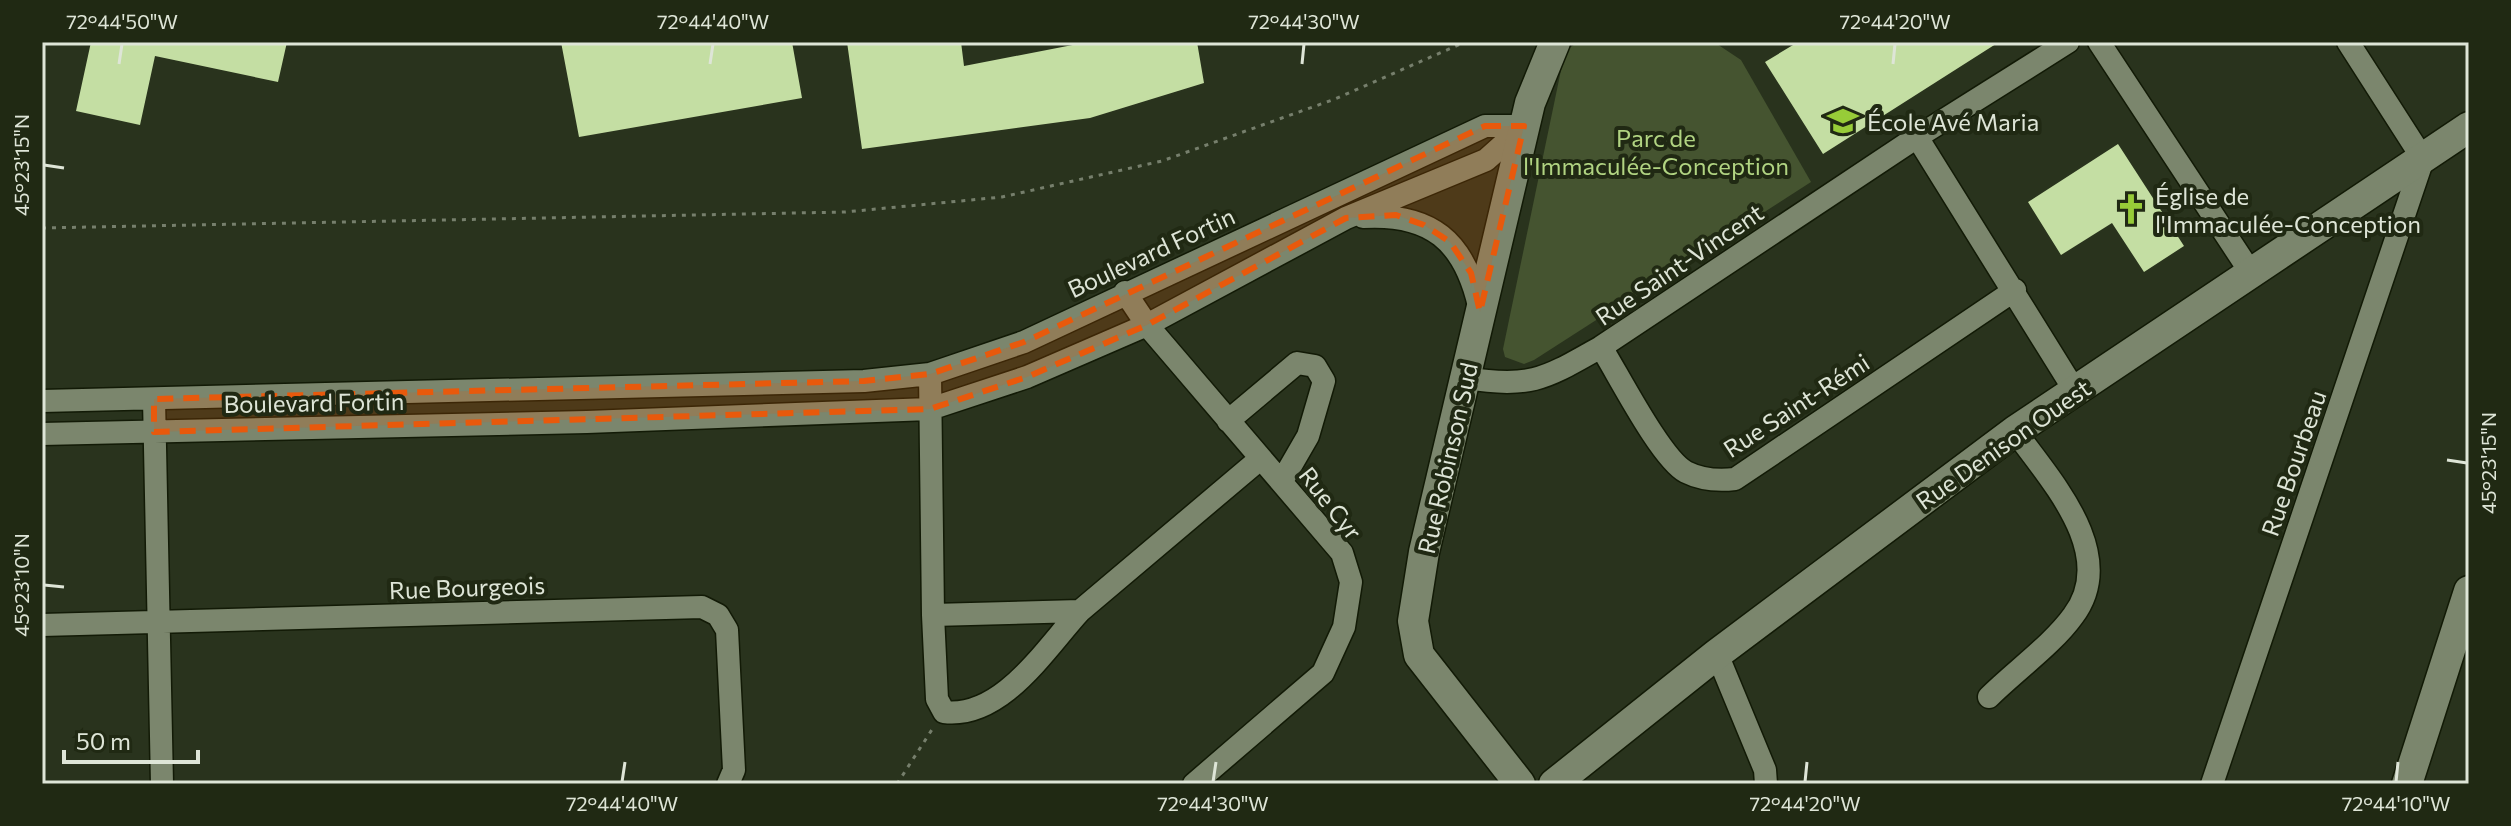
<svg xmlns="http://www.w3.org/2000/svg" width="2511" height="826" viewBox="0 0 2511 826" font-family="Commissioner,sans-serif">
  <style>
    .green { fill: #455430 }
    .building { fill: #c4dea3 }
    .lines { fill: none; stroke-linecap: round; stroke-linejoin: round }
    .street-casing { stroke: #121a06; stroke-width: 25 }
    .secondary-casing { stroke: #121a06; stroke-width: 33 }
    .path { stroke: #767f6c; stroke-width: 3; stroke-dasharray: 4 6; stroke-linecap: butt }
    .street { stroke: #7b866d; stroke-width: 22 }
    .secondary { stroke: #7b866d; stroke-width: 30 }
    .marked { fill: #e8590c; fill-opacity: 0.2; stroke: #e8590c; stroke-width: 6; stroke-dasharray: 16 10; stroke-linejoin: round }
    .ticks { fill: none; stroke: #dee5d7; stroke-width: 3 }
    .labels { text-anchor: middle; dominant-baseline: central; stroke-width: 8; stroke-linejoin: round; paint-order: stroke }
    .poi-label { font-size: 24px; fill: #dee5d7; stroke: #202913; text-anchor: start }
    .park-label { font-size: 24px; fill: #b1d482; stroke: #202913 }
    .street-label { font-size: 24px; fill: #dee5d7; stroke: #202913 }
    .neatline { fill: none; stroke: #dee5d7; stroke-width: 3 }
    .ticks-label { font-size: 20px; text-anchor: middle; fill: #dee5d7 }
  </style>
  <rect width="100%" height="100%" fill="#29331d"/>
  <!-- green -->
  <path class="green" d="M1578,42H1714L1741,60L1811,182L1534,360L1524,364L1505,357L1503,349L1565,51Z"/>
  <!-- building -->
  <path class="building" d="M91,42H287L278,82L155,56L140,125L76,111Z
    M561,42H792L802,98L579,137Z
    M847,42H961L964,66L1088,42H1197L1204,83L1090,118L862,149Z
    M1798,42H1999L1823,154L1765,62Z
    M2118,144L2184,246L2144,272L2112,223L2061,255L2028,202Z"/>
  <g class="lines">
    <defs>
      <path id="street" d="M2099,42L2251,273
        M1917,137L2075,391
        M1363,217C1431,213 1464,241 1479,306
        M1125,292L1147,325L1342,553L1351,582L1344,627L1323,673L1194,784
        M1601,347C1618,374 1661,459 1686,472C1702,480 1718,481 1735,479L2015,290
        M930,374L933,615L1080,611L1260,459
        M1466,378C1531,389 1546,378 1601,347L1917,137L2068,42
        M154,399L162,784
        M42,401L864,381L930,374L1024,342L1485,126H1524
        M1228,421L1297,363L1315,366L1324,381L1308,436L1282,481
        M42,434L587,422L930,409L1027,377L1147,325L1346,218L1486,160L1524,126
        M933,615L937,699L944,712C1002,719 1045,649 1080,611
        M42,625L702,607L718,615L727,630L734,770L728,784
        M1717,654L1765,770L1766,784
        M1989,697C2014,672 2053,644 2073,616C2120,554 2050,480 2015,431
        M2212,784L2423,159L2348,42"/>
      <path id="secondary" d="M1520,784L1419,655L1413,621L1424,552L1530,103L1555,42
        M1554,784L1717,654L2015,431L2469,127
        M2407,784L2469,591"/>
    </defs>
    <!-- street casing -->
    <use href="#street" class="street-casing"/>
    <!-- secondary casing -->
    <use href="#secondary" class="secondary-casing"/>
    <!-- path -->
    <path class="path" d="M42,228L845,212L1002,197L1162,161L1335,99L1465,42
      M897,784L933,728"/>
    <!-- street -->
    <use href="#street" class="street"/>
    <!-- secondary -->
    <use href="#secondary" class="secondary"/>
  </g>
  <!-- marked area -->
  <path class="marked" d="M1485,126H1524L1480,312L1471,273L1450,242L1424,225L1396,215L1346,218L1147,325L1027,377L930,409L154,432V399L864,381L930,374L1024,342Z"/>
  <!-- ticks -->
  <path class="ticks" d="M119,64L122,44M710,64L713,44M1302,64L1304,44M1893,64L1895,44M44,165L64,168M2447,460L2467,463M44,585L64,587M622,782L625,762M1213,782L1216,762M1805,782L1807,762M2396,782L2398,762"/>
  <!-- icons -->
  <defs>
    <symbol id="school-bare" viewBox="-9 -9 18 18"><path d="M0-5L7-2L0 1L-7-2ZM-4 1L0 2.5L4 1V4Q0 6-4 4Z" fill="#97cc38" stroke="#202913" stroke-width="2.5" paint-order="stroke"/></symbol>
    <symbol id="church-bare" viewBox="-9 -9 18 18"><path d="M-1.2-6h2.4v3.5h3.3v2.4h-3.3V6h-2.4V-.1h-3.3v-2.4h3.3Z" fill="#97cc38" stroke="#202913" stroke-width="2.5" paint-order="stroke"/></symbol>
  </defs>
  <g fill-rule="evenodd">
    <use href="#school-bare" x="1821" y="99" width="44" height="44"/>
    <use href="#church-bare" x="2109" y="187" width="44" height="44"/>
  </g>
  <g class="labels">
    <!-- poi labels -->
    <g class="poi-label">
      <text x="1867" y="121">École Avé Maria</text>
      <text x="2155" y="195">Église de<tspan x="2155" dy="28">l'Immaculée-Conception</tspan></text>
    </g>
    <!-- park labels -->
    <g class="park-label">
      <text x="1656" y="137">Parc de<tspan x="1656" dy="28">l'Immaculée-Conception</tspan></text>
    </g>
    <!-- street labels -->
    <g class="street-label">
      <text transform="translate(1151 252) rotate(-25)">Boulevard Fortin</text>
      <text transform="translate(1679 264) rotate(-34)">Rue Saint-Vincent</text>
      <text transform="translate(314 402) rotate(-1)">Boulevard Fortin</text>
      <text transform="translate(1796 405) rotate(-33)">Rue Saint-Rémi</text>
      <text transform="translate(2003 444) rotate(-35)">Rue Denison Ouest</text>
      <text transform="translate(1447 458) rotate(-77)">Rue Robinson Sud</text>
      <text transform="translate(2293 463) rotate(-71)">Rue Bourbeau</text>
      <text transform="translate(1331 503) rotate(52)">Rue Cyr</text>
      <text transform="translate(467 587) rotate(-2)">Rue Bourgeois</text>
    </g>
  </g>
  <!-- border -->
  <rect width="2511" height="826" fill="none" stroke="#202913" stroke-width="88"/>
  <!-- scale -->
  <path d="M64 750v12h134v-12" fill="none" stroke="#dee5d7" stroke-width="4"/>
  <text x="76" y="750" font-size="24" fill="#dee5d7" stroke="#202913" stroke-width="6" paint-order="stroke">50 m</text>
  <rect x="44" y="44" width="2423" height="738" class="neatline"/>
  <g class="ticks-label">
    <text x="122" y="29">72°44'50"W</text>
    <text x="713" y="29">72°44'40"W</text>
    <text x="1304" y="29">72°44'30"W</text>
    <text x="1895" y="29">72°44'20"W</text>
    <text transform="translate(22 165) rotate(-90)" y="7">45°23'15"N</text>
    <text transform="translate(2489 463) rotate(-90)" y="7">45°23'15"N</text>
    <text transform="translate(22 585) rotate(-90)" y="7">45°23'10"N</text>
    <text x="622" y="811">72°44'40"W</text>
    <text x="1213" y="811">72°44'30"W</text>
    <text x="1805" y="811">72°44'20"W</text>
    <text x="2396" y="811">72°44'10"W</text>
  </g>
</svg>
